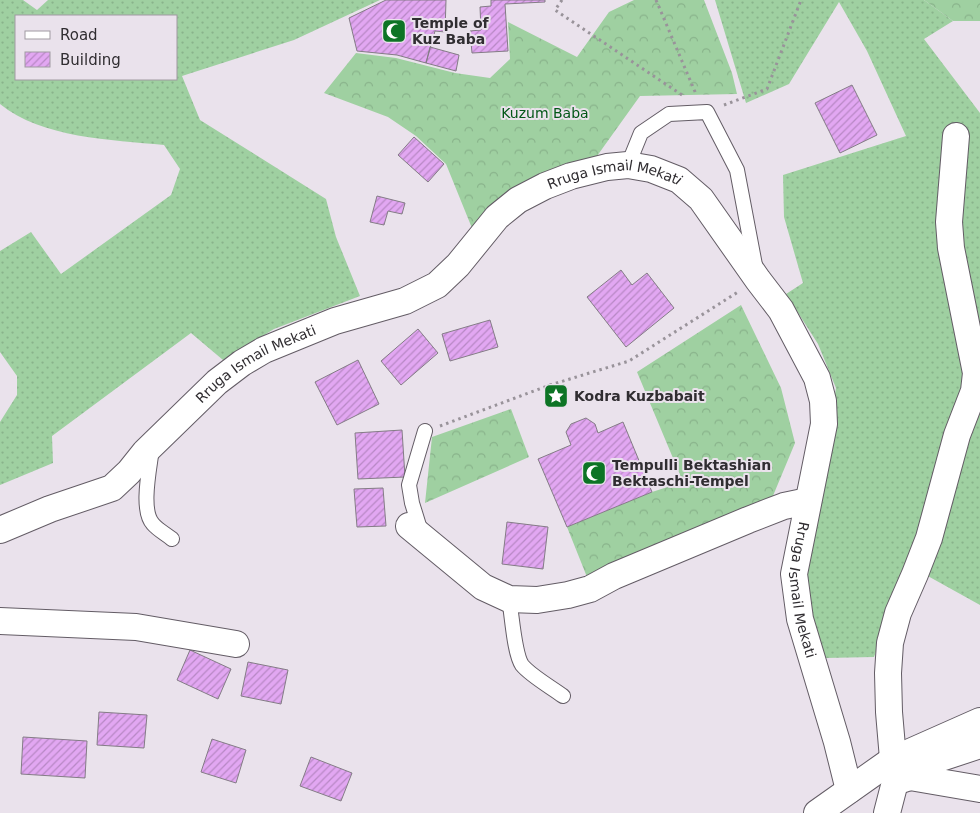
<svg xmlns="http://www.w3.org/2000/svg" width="980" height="813" viewBox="0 0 980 813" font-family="'DejaVu Sans',sans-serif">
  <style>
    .grass { fill: url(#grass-dots); fill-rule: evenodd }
    .forest { fill: url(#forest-crowns) }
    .building { fill: url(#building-hatch); stroke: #847c86 }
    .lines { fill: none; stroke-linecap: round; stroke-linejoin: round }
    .lane-casing { stroke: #635c65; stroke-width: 16 }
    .street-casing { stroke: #635c65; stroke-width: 28 }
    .path { stroke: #99939a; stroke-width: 3; stroke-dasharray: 2.5 4; stroke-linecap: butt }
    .lane { stroke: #fff; stroke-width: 14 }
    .street { stroke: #fff; stroke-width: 26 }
    .labels { text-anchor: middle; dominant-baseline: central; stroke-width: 4; stroke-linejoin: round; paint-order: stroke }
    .poi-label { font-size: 14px; font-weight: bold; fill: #302d31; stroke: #eae2ec; text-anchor: start }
    .park-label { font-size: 14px; fill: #025717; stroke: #eae2ec }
    .street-label { font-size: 14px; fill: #302d31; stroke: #eae2ec }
  </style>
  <defs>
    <pattern id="grass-dots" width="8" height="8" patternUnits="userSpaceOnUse" patternTransform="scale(1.25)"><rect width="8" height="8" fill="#9fd0a1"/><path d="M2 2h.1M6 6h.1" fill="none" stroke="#89b38b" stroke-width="1.8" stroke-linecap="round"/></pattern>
    <pattern id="forest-crowns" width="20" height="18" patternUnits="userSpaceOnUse" patternTransform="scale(1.25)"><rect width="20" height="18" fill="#9fd0a1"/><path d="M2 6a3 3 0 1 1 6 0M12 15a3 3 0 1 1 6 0" fill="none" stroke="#89b38b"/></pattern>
    <pattern id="building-hatch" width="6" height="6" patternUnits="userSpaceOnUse" patternTransform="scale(1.25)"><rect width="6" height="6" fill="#e2a7f2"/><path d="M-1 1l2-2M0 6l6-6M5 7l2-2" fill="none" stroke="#b888c5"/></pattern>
  </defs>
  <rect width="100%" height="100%" fill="#eae2ec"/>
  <!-- grass -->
  <path class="grass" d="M0,0H23L37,10L48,0H380L294,40L182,76L200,120L326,199L336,237L360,296L274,329L223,360L191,333L52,436L53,463L0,485V422L17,395V376L0,352V251L31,232L61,274L171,195L180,169L164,145C112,140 41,138 0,104ZM16,16H176V79H16Z
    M715,0H924L953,21L924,39L980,113V605L908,565L874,657L825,658L802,592L836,388L818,344L786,294L803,283L784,217L783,175L906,136L867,51L839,2L789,84L746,103Z"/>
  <!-- forest -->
  <path class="forest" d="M634,0H704L732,73L737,94L640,96L592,163L476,238L446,164L416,136L388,117L324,93L356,53L396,58L455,73L490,78L510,59L508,22L577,57L609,12Z
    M924,0H980V21H953Z
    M741,305L781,388L795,443L770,503L589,582L567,527L652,492L683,482L637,372Z
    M511,409L529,457L425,503L432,437Z"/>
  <!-- building -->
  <path class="building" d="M386,0H446L445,32L435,31L426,63L397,55L357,51L349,18Z
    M491,0H545V2L505,4L508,51L472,53L470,31L481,30L480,7L491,6Z
    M430,47L459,55L456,71L426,63Z
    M852,85L877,135L840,153L815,103Z
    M414,137L444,164L428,182L398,155Z
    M377,196L405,203L402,214L388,211L384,225L370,222Z
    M621,270L632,285L647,273L674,308L626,347L587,297Z
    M490,320L498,347L450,361L442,334Z
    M418,329L438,353L401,385L381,361Z
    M358,360L379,404L337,425L315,382Z
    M586,418L595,424L598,433L623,422L652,492L567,527L538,459L571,445L566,432L571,424Z
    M402,430L405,477L358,479L355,433Z
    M383,488L386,526L357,527L354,489Z
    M507,522L548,527L543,569L502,564Z
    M190,650L231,669L218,699L177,680Z
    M248,662L288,670L281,704L241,696Z
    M99,712L147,715L144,748L97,745Z
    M23,737L87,741L85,778L21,774Z
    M212,739L246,750L236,783L201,772Z
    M311,757L352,773L341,801L300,786Z"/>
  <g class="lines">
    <defs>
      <path id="lane" d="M628,165L641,133L669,114L707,112L737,170L755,265
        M152,448C150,467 140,510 153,524C158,530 166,534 172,539
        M421,532L412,503L409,485L425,431
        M509,599C512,614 514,653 522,665C531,676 551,687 563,696"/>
      <g id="street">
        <path d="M409,526L483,587L509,599L537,600L568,595L590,589L614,576L748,520L784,506L808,501"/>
        <path id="s1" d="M0,530L50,509L112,488L129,472L145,452L217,382L242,363L264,350L335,321L405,301L437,285L458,265L497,217L518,200L545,186L571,176L607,167L628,165L651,169L679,180L701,199L758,280L781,310L817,378L823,401L824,424L794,574L800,619L837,742L849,790"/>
        <path d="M0,621L136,627L236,644"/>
        <path d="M910,777L980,789"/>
        <path d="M895,782L910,777L941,758L980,745"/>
        <path d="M817,813L892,760L980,721"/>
        <path d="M887,813L895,782L889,712L888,673L890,643L898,613L915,574L929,538L957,435L974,391L976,373L951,248L949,222L956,136"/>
      </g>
    </defs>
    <!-- lane casing -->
    <use href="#lane" class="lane-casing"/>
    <!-- street casing -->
    <use href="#street" class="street-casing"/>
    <!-- path -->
    <path class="path" d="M562,0L555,10L682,95
      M656,0L696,94
      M724,105L767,89L801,0
      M440,426L550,385L629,361L738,292"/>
    <!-- lane -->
    <use href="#lane" class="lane"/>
    <!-- street -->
    <use href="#street" class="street"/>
  </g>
  <!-- icons -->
  <defs>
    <symbol id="mosque-square" viewBox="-11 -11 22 22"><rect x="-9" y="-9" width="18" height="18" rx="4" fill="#0d7425" stroke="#eae2ec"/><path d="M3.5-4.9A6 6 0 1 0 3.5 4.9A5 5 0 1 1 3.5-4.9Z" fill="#fff"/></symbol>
    <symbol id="sight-square" viewBox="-11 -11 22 22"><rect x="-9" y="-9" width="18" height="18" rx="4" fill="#0d7425" stroke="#eae2ec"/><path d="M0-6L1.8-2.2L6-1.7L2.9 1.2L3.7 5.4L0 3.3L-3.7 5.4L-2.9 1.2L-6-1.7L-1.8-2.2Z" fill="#fff"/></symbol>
  </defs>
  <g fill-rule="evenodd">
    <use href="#mosque-square" x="380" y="17" width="28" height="28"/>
    <use href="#sight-square" x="542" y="382" width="28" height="28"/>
    <use href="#mosque-square" x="580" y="459" width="28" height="28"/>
  </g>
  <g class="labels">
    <!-- poi labels -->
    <g class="poi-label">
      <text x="412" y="23">Temple of<tspan x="412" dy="16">Kuz Baba</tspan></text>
      <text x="574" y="396">Kodra Kuzbabait</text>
      <text x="612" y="465">Tempulli Bektashian<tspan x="612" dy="16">Bektaschi-Tempel</tspan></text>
    </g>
    <!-- park labels -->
    <g class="park-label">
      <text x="545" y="113">Kuzum Baba</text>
    </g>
    <!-- street labels -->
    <g class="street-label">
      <text stroke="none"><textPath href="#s1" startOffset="732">Rruga Ismail Mekati</textPath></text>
      <text stroke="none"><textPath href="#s1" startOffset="312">Rruga Ismail Mekati</textPath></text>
      <text stroke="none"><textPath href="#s1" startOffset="1258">Rruga Ismail Mekati</textPath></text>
    </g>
  </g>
  <!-- legend -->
  <rect x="15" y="15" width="162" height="65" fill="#eae2ec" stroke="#a09aa1"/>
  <rect x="25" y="31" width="25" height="8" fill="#ffffff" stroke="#a09aa1"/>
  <text x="60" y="40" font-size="15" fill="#302d31">Road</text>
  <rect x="25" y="52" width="25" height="15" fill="url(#building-hatch)" stroke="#a09aa1"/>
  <text x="60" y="65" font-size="15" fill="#302d31">Building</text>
</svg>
